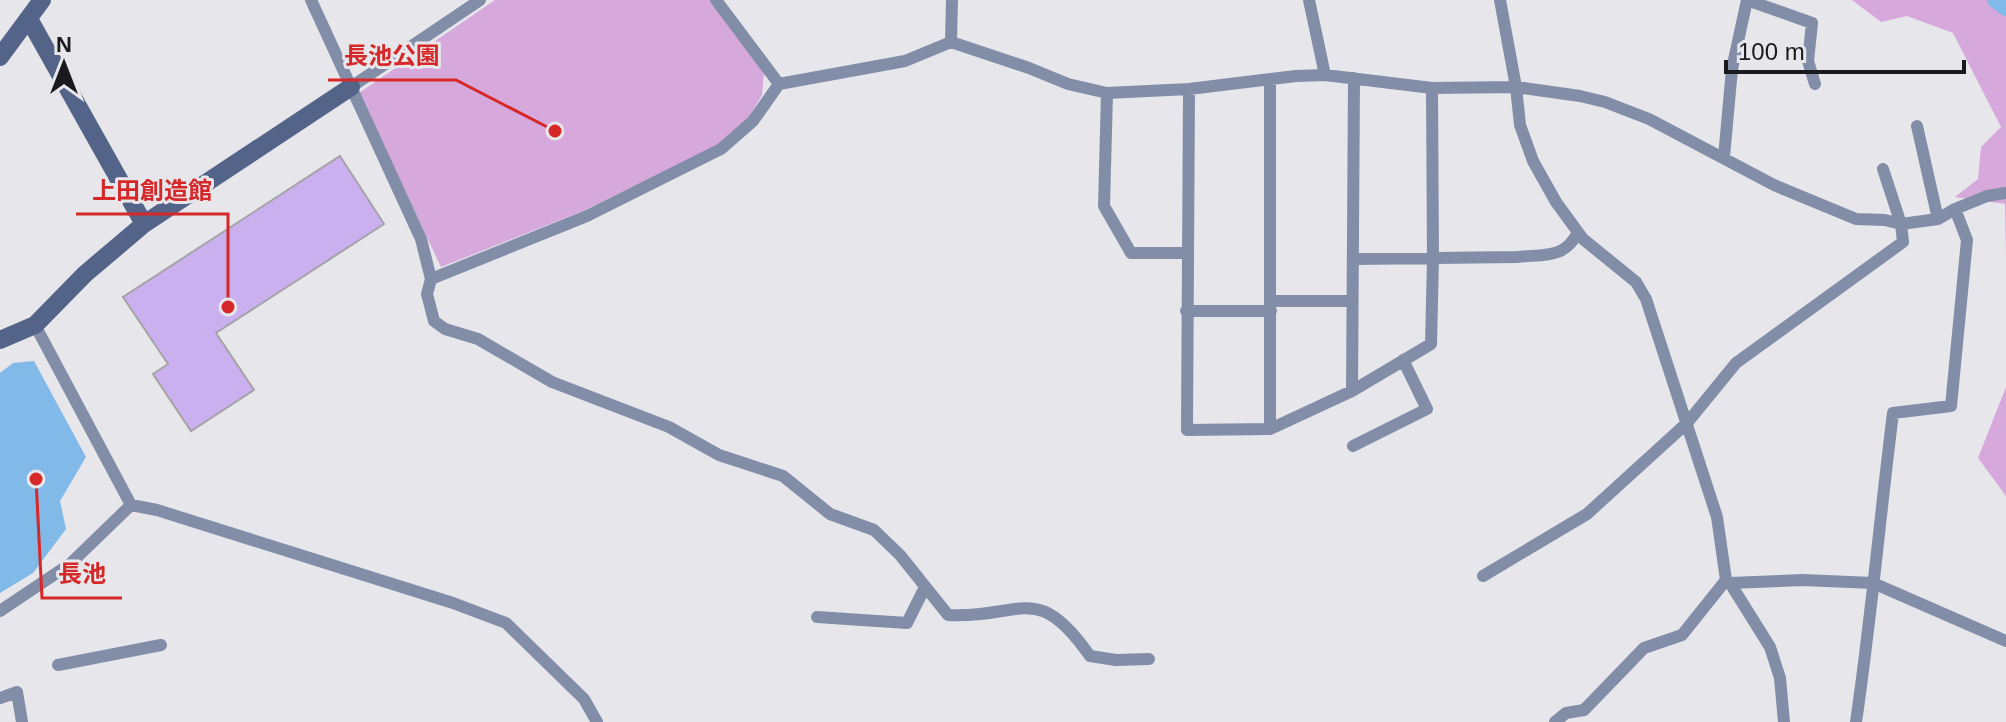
<svg xmlns="http://www.w3.org/2000/svg" width="2006" height="722" viewBox="0 0 2006 722" font-family="Arial,'Noto Sans JP',sans-serif">
  <style>
    .green { fill: #d7a8dc }
    .water { fill: #81b9e9 }
    .lines { fill: none; stroke-linecap: round; stroke-linejoin: round }
    .canal { stroke: #81b9e9; stroke-width: 16 }
    .building { fill: #cbb0ef; stroke: #a5a3a7; stroke-width: 2 }
    .street { stroke: #828ea8; stroke-width: 12 }
    .secondary { stroke: #536488; stroke-width: 18 }
    .leader { fill: none; stroke: #d62828; stroke-width: 3 }
    .callout-dot { fill: #d62828; stroke: #e6e6eb; stroke-width: 3 }
    .callout-label { font-size: 24px; text-anchor: middle; font-weight: bold; fill: #d62828; stroke: #e6e6eb; stroke-width: 6; stroke-linejoin: round; paint-order: stroke }
  </style>
  <rect width="100%" height="100%" fill="#e6e6eb"/>
  <!-- green -->
  <path class="green" d="M495,0H711L764,72L762,95L749,117L718,145L583,211L441,267L359,93Z
    M1852,0H2006V256L2005,204L1955,197L1978,179L1981,147L2001,127L1953,33L1907,16L1881,22Z
    M2006,387V496L1978,458Z"/>
  <!-- water -->
  <path class="water" d="M34,361L86,457L60,501L66,529L33,573L0,593V373L13,363Z"/>
  <g class="lines">
    <!-- canal -->
    <path class="canal" d="M1995,0L2006,8"/>
  </g>
  <!-- building -->
  <path class="building" d="M340,156L384,224L216,333L254,390L191,431L153,374L168,364L123,297Z"/>
  <g class="lines">
    <!-- street -->
    <path class="street" d="M311,0L421,239L431,279L427,294L434,321L445,329L478,339L552,382L669,427L719,455L783,476L830,514L874,530L900,555L948,615C1022,619 1036,579 1090,656L1116,660L1149,659
      M716,0L779,84
      M1309,0L1325,75
      M1500,0L1516,87L1520,125L1533,161L1556,202L1583,239L1636,282L1646,299L1717,517L1726,580L1682,635L1644,648L1584,710L1566,713L1555,722
      M1747,0L1812,23L1808,61L1815,84
      M951,42L952,0
      M1270,79V429
      M351,87L480,0
      M1189,89L1187,430L1270,429L1352,391L1431,344L1433,259L1432,88
      M1107,93L1104,206L1131,253H1186
      M1917,126L1938,219
      M1724,157L1732,69L1747,0
      M1354,259L1517,257C1544,254 1565,259 1578,232
      M431,279L587,216L721,149L753,121L779,84L905,61L951,42L1029,68L1068,84L1107,93L1189,89L1296,76L1325,75L1432,88L1516,87L1580,96L1605,102L1649,119L1774,185L1856,219L1885,220L1901,224L1938,219L1955,209L1987,196L2006,193
      M1271,301H1352
      M1186,311H1271
      M35,325L131,505L157,510L453,603L506,623L584,699L597,722
      M1352,391L1354,78
      M1353,446L1427,409L1403,360
      M1483,576L1587,514L1687,423L1736,363L1903,242L1901,224L1883,169
      M1726,580L1730,583L1770,647L1780,678L1784,722
      M1730,583L1803,580L1873,583L2006,641
      M0,611L70,564L131,505
      M817,617L907,623L925,587
      M58,665L161,645
      M0,698L17,692L22,722
      M1856,722C1871,620 1880,516 1893,413L1951,406L1967,240L1955,209"/>
    <!-- secondary -->
    <path class="secondary" d="M29,19L144,224
      M0,57L42,0
      M0,340L35,325L85,274L144,224L351,87"/>
  </g>
  <!-- callouts -->
  <path class="leader" d="M555 131L456 80H328M228 307L228 214H76M36 479L42 598H122"/>
  <g class="callout-dot">
    <circle cx="555" cy="131" r="8"/>
    <circle cx="228" cy="307" r="8"/>
    <circle cx="36" cy="479" r="8"/>
  </g>
  <g class="callout-label">
    <text x="392" y="64">長池公園</text>
    <text x="152" y="199">上田創造館</text>
    <text x="82" y="582">長池</text>
  </g>
  <!-- north arrow -->
  <g transform="translate(64 64)" stroke="#e6e6eb" stroke-width="6" paint-order="stroke">
  <path d="M0-6L14 30L0 20L-14 30Z" fill="#1a1a1c"/>
  <text y="-12" font-size="22" font-weight="bold" text-anchor="middle" fill="#1a1a1c">N</text>
  </g>
  <!-- scale -->
  <path d="M1726 60v12h238v-12" fill="none" stroke="#1a1a1c" stroke-width="4"/>
  <text x="1738" y="60" font-size="24" fill="#1a1a1c" stroke="#e6e6eb" stroke-width="6" paint-order="stroke">100 m</text>
</svg>
